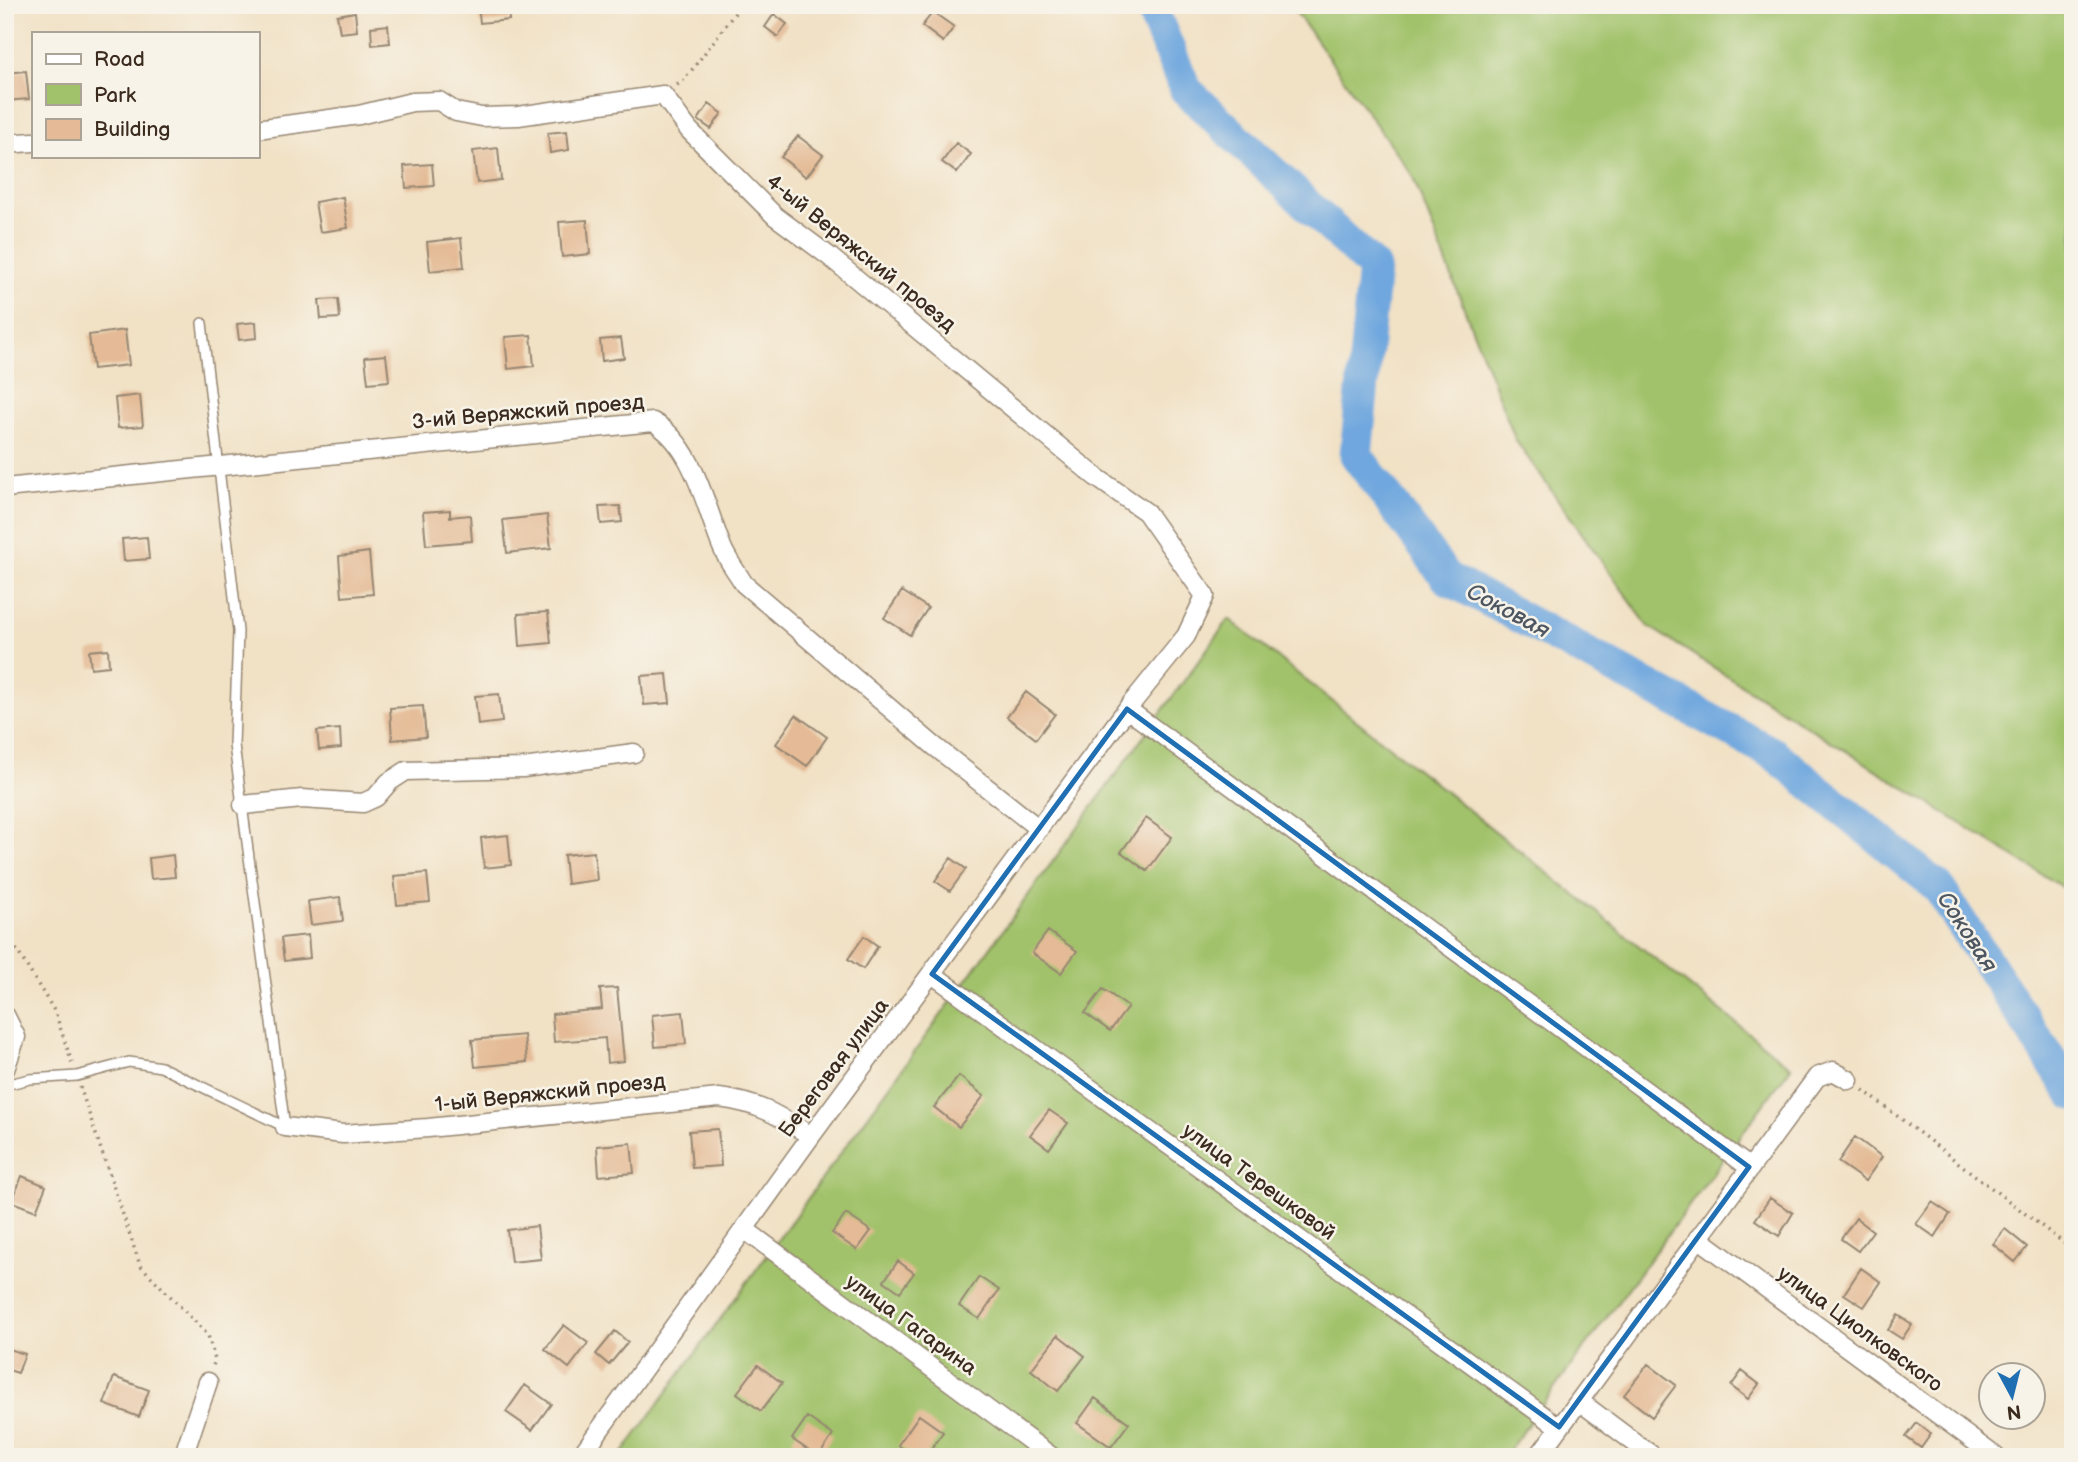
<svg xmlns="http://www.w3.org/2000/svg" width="2078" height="1462" viewBox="0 0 2078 1462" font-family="'Balsamiq Sans',sans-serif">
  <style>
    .green { fill: #a1c26b; stroke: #6e7644; stroke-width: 2 }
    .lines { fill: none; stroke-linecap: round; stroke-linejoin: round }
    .river { stroke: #6fa7de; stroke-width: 33 }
    .building { fill: #e4bb96 }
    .lane-casing { stroke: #968672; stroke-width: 12 }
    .street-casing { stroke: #968672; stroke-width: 21 }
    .path { stroke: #968672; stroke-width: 3.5; stroke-dasharray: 2 5; stroke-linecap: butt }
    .lane { stroke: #fff; stroke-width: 9 }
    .street { stroke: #fff; stroke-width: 18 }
    .marked { fill: none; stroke: #1f6fb2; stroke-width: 5; stroke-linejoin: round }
    .labels { text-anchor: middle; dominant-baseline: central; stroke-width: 5; stroke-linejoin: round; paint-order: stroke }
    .street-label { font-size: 21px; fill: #3b2a1e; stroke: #f7f3e8 }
    .water-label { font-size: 23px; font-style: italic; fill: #4d5661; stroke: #f7f3e8 }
  </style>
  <rect width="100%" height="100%" fill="#f7f3e8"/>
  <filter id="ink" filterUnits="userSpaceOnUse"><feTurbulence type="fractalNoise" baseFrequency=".0143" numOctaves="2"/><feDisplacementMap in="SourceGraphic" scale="14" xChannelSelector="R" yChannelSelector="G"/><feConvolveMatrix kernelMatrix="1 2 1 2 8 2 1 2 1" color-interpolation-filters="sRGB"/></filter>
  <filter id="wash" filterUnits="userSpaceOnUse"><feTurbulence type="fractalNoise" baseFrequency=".00686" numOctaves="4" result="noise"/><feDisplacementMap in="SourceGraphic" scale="28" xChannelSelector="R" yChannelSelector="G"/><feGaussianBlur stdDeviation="1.57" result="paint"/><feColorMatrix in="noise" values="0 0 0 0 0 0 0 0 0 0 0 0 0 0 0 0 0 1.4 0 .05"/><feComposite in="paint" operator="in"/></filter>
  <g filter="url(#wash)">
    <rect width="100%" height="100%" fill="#f1e1c5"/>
    <!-- green -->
    <path class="green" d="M1291,5H2073V894L1648,626L1516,441L1412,175Z
      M1229,619L1791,1067L1504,1457H620Z"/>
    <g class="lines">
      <!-- river -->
      <path class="river" d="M1150,5L1186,90L1374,268L1356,455L1447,578L1774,754L1938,887L2073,1094"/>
    </g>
    <g id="blocks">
      <!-- building -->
      <path class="building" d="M478,5H508L509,20L480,23Z
        M355,12L357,31L340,33L337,15Z
        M933,12L954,27L943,42L922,26Z
        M774,14L787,24L778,37L765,27Z
        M388,25L390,43L372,45L371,27Z
        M26,71L29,99L5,101V73Z
        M709,104L722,113L711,129L698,120Z
        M567,131L569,150L550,153L548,133Z
        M798,136L823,155L806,177L781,157Z
        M956,143L971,154L957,173L942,162Z
        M498,148L501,180L477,183L473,151Z
        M432,164L434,186L406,188L404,166Z
        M343,197L348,228L320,232L315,202Z
        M587,220L590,254L562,257L559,222Z
        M461,238L464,267L430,271L427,242Z
        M338,299L340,318L321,319L319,300Z
        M256,322L257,338L239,340L237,324Z
        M125,330L129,365L93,369L89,335Z
        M531,335L534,366L508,369L505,337Z
        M621,338L624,358L602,361L600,340Z
        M386,355L389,381L368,383L365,357Z
        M140,395L143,426L118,428L115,398Z
        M620,506L622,522L601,524L599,507Z
        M450,510V517L470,515L472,541L426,545L423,512Z
        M547,515L551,548L507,553L503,520Z
        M147,537L149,559L124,561L122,539Z
        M369,552L373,594L342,597L339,556Z
        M902,591L928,608L910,635L884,618Z
        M548,612L551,643L520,646L518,614Z
        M108,649L109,666L91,668L89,651Z
        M667,674L670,703L644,705L641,676Z
        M1026,692L1055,714L1036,739L1007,717Z
        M499,694L502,722L478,725L475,696Z
        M423,706L426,737L392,740L390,708Z
        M796,715L827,737L807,766L776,744Z
        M340,729L341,748L319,750L317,731Z
        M1146,818L1172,837L1147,871L1121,852Z
        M508,835L511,865L484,868L481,838Z
        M594,852L597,880L567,884L564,855Z
        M173,855L175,877L151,879L149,858Z
        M951,858L966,869L950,891L935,881Z
        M427,873L430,902L397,905L394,876Z
        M340,897L343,921L311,925L308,901Z
        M1048,931L1077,951L1061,973L1032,953Z
        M308,935L310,958L284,961L281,938Z
        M864,936L878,946L863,969L848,959Z
        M617,988L624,1061L607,1063L605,1038L554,1042L552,1014L602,1009L600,989Z
        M1103,989L1128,1007L1110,1031L1085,1013Z
        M683,1012L686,1044L655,1047L652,1015Z
        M524,1035L527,1062L475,1067L472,1040Z
        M959,1076L984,1096L959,1127L934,1107Z
        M1049,1110L1068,1123L1049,1149L1030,1135Z
        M718,1129L721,1166L692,1168L689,1131Z
        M1855,1137L1882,1157L1865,1181L1838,1162Z
        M631,1143L634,1173L599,1176L597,1146Z
        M22,1176L46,1186L36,1211L12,1202Z
        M1770,1198L1793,1213L1779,1236L1755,1220Z
        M1932,1202L1950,1214L1935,1237L1916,1224Z
        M846,1214L871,1231L857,1250L832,1233Z
        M1856,1218L1873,1231L1858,1251L1841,1239Z
        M537,1226L541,1259L511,1262L507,1230Z
        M2005,1229L2027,1247L2015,1262L1993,1244Z
        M898,1261L914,1273L900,1292L884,1281Z
        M1861,1268L1881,1282L1864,1307L1844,1294Z
        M979,1277L999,1290L979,1319L959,1306Z
        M1898,1315L1912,1324L1902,1339L1888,1330Z
        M564,1325L588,1343L569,1368L545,1349Z
        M615,1331L628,1342L609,1365L596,1354Z
        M1058,1335L1085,1356L1058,1391L1031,1370Z
        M5,1348L25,1354L18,1373L5,1369Z
        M1648,1364L1676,1385L1652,1417L1624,1395Z
        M758,1365L782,1383L761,1411L737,1393Z
        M1742,1371L1759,1384L1748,1399L1731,1386Z
        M114,1377L149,1390L139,1417L104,1404Z
        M525,1385L551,1404L532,1430L506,1412Z
        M1095,1398L1129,1423L1111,1447L1077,1423Z
        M919,1415L943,1432L925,1457H914L898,1445Z
        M807,1417L833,1435L818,1457L792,1439Z
        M1917,1423L1931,1434L1921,1448L1906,1437Z"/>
    </g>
  </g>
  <g filter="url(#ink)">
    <use href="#blocks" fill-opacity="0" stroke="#968672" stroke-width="2"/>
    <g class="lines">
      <defs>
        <path id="lane" d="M202,323L238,631L234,745L285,1127
          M5,1085L30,1079L77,1076L129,1062L161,1067L285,1127"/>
        <path id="street" d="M257,129L359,115L412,102L439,101L456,112L482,117L518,116L663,95L689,130L775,216L830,257L1096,477L1146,512L1205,596L1186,636L1127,709L811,1136L580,1457
          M5,144L33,142
          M5,488L653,422C694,445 705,506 722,547C727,560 737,572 744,584L933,745L1039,829
          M1127,709L1749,1167
          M243,805L302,799L363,803L376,797L389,782L406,771L523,768L634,753
          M932,974L1559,1427
          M5,1015L16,1037L5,1069
          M285,1127L343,1134L428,1128L719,1098C759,1103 778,1115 811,1136
          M744,1229L1052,1457
          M1698,1238L1996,1457
          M1579,1401L1654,1457
          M183,1457L208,1382
          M1538,1457L1817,1077L1833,1071L1849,1080"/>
      </defs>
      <!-- lane casing -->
      <use href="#lane" class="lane-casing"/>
      <!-- street casing -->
      <use href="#street" class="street-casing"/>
      <!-- path -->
      <path class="path" d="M677,85L685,79L741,5
        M5,931L55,1012L72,1063
        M80,1087L140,1265L208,1335L215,1360L213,1366
        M1863,1090L2073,1250"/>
      <!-- lane -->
      <use href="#lane" class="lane"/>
      <!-- street -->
      <use href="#street" class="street"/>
    </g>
  </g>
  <!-- marked area -->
  <path class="marked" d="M1127,709L1749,1167L1559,1427L932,974Z"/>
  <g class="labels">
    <!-- street labels -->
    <g class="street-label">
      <text transform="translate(861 253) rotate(39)">4-ый Веряжский проезд</text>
      <text transform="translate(528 412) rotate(-5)">3-ий Веряжский проезд</text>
      <text transform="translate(834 1068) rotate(-53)">Береговая улица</text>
      <text transform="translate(550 1093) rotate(-6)">1-ый Веряжский проезд</text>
      <text transform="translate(1259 1182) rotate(36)">улица Терешковой</text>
      <text transform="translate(911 1325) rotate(36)">улица Гагарина</text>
      <text transform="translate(1860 1329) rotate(36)">улица Циолковского</text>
    </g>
    <!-- water labels -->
    <g class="water-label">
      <text transform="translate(1508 611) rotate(28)">Соковая</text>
      <text transform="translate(1967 932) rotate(57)">Соковая</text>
    </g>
  </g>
  <!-- margin -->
  <rect width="2078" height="1462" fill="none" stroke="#f7f3e8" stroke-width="28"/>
  <!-- legend -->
  <rect x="32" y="32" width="228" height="126" fill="#f7f3e8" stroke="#aca397" stroke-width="2"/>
  <rect x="46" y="54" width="35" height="10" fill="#ffffff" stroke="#aca397" stroke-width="2"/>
  <text x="94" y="66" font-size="21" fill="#3b2a1e">Road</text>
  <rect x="46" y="84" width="35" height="21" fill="#a1c26b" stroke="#aca397" stroke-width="2"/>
  <text x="94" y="102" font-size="21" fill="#3b2a1e">Park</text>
  <rect x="46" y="119" width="35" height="21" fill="#e4bb96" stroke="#aca397" stroke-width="2"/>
  <text x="94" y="136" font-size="21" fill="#3b2a1e">Building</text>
  <!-- north arrow -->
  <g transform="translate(2012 1396) rotate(173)"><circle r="33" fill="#f7f3e8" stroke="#aca397" stroke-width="2"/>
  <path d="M0-5L12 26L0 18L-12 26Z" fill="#1f6fb2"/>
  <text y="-10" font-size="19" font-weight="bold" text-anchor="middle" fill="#3b2a1e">N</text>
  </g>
</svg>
